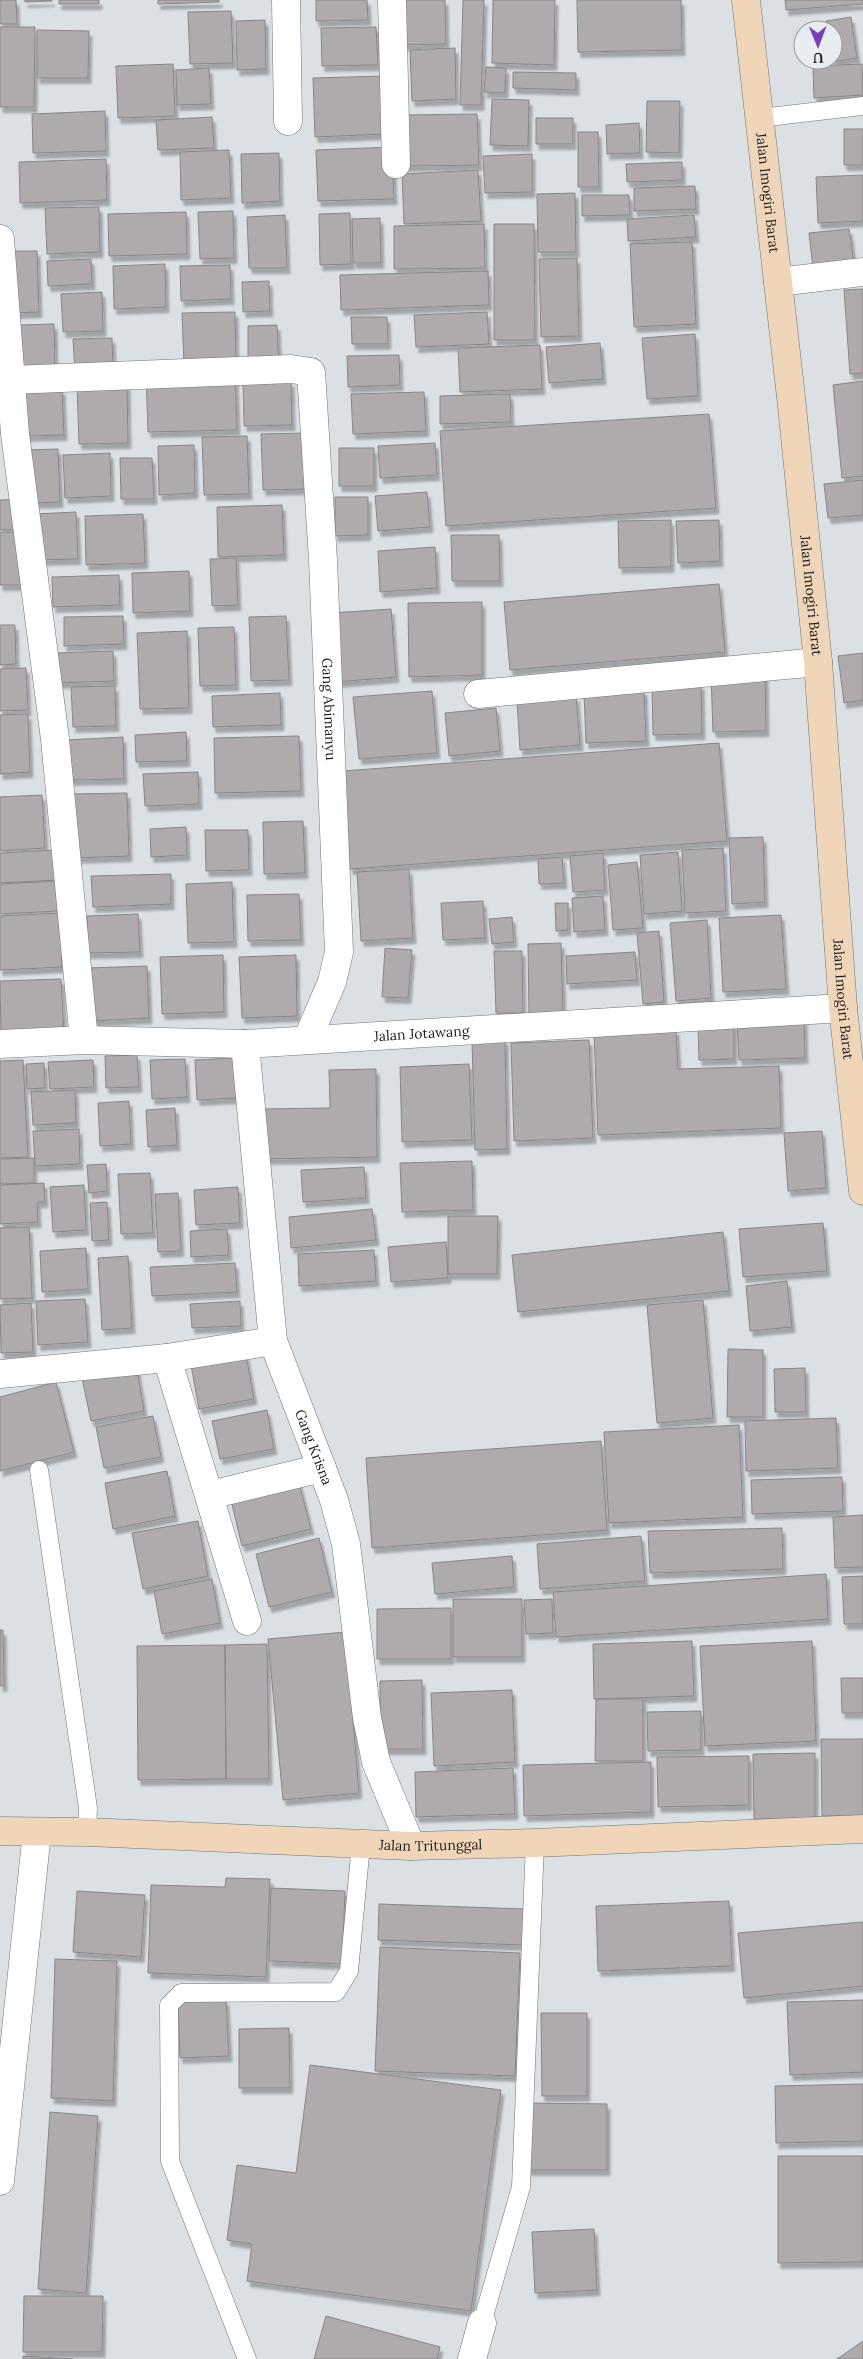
<svg xmlns="http://www.w3.org/2000/svg" width="863" height="2359" viewBox="0 0 863 2359" font-family="Lora,serif">
  <style>
    .building { fill: #afaaac; stroke: #8a8587; filter: url(#shadow) }
    .lines { fill: none; stroke-linecap: round; stroke-linejoin: round }
    .lane-casing { stroke: #707477; stroke-width: 19 }
    .street-casing { stroke: #707477; stroke-width: 29 }
    .secondary-casing { stroke: #707477; stroke-width: 29 }
    .lane { stroke: #fff; stroke-width: 18 }
    .street { stroke: #fff; stroke-width: 28 }
    .secondary { stroke: #f0d5b9; stroke-width: 28 }
    .labels { text-anchor: middle; dominant-baseline: central; stroke-width: 4; stroke-linejoin: round; paint-order: stroke }
    .street-label { font-size: 14px; fill: #1c1e1f; stroke: #e8edf1 }
  </style>
  <defs>
    <filter id="shadow"><feDropShadow dx="3" dy="5.5" stdDeviation="1" flood-color="#0004"/></filter>
  </defs>
  <rect width="100%" height="100%" fill="#dbe0e4"/>
  <!-- building -->
  <path class="building" d="M0,0H16L17,24H0Z
    M25,0H52V1L25,2Z
    M59,0H99V4H59Z
    M158,0H219V2L158,4Z
    M316,0H367L368,20L316,21Z
    M399,0H445L446,44L400,45Z
    M463,0H484L481,105H460Z
    M493,0H555L554,65L492,63Z
    M577,0H681L682,50L578,52Z
    M785,0H863V4L786,10Z
    M231,11L233,63L190,64L188,12Z
    M851,17L857,58L832,62L833,30H828L826,21Z
    M265,20L266,69L237,70L236,21Z
    M0,27H35L34,107H0Z
    M376,27L378,65L322,66L321,28Z
    M37,30L89,31L88,78H37Z
    M455,48L456,99L412,101L410,50Z
    M173,64L175,116L118,118L116,66Z
    M862,64L863,95L814,98L813,66Z
    M486,67L506,68L505,93L484,92Z
    M209,68L211,104L177,105L176,70Z
    M513,72L576,73V90L513,88Z
    M384,76L385,134L315,137L313,78Z
    M492,99L529,100L528,146L490,145Z
    M647,101H680L679,153L646,152Z
    M105,111L106,151L33,153L32,114Z
    M477,114L479,165L405,166L403,115Z
    M212,117L214,148L158,150L156,120Z
    M536,118H573V144H536Z
    M639,123L640,153L607,154L606,125Z
    M844,129H863V165H844Z
    M578,132H598L599,187H578Z
    M392,147L394,199L318,201L316,150Z
    M229,150L231,198L181,200L180,152Z
    M279,153L280,201L242,203L241,154Z
    M532,154V192L485,193L483,156Z
    M106,159L107,200L20,203L19,162Z
    M682,162V180L627,182L626,164Z
    M478,170L481,221L404,224L402,174Z
    M863,175V221L818,223L816,177Z
    M695,186L696,209L634,211V188Z
    M575,193L576,252H538L537,194Z
    M582,195H629L630,215L582,216Z
    M99,207L100,252L47,254L45,208Z
    M233,211L234,258L200,259L198,212Z
    M186,212L187,254L109,256L108,214Z
    M350,213L351,264L320,265L319,214Z
    M285,215L287,268H249L247,217Z
    M694,215L696,237L628,241L627,219Z
    M380,218L381,263H353L352,219Z
    M484,224L485,268L394,269V226Z
    M494,224H534L535,340H494Z
    M849,229L854,263L813,268L809,233Z
    M692,242L696,324L634,327L630,244Z
    M10,251H37L39,312L11,313Z
    M577,258L579,336L541,337L539,259Z
    M91,259L92,284L48,286L47,261Z
    M165,264L166,307L114,309L113,266Z
    M230,265L231,299L181,301L180,266Z
    M488,271L489,305L341,310L340,275Z
    M269,281L270,311L243,312L242,282Z
    M863,289V373L850,374L844,290Z
    M102,292L103,331L63,332L61,294Z
    M235,312L236,364L184,366L182,313Z
    M487,312L489,344L416,347L414,315Z
    M351,317H387L388,344H352Z
    M54,324L55,372H21L19,325Z
    M277,325L279,366L248,368V326Z
    M695,334L698,396L647,399L642,338Z
    M112,338L113,371L75,373L73,339Z
    M600,343L603,379L549,383L546,347Z
    M540,345L542,389L460,392L458,348Z
    M399,355L400,385L348,387L347,356Z
    M235,370L237,430L148,432L146,374Z
    M291,381L292,425L244,426L243,383Z
    M863,381V476L842,478L833,385Z
    M127,384L128,443L79,444L77,385Z
    M62,389L64,435L23,436L22,391Z
    M424,392L426,431L353,434L351,394Z
    M510,394L511,422L440,424V396Z
    M709,414L716,508L446,526L440,431Z
    M305,433L307,489L263,490L261,434Z
    M247,436L249,494L204,495L202,437Z
    M435,443L437,475L380,478L378,446Z
    M194,445L195,493L159,495L158,446Z
    M339,448H374V486H339Z
    M58,449L60,502L25,503L23,450Z
    M110,453L111,496L65,498L63,455Z
    M120,458H152L154,499H121Z
    M863,480V515L828,518L824,484Z
    M427,492L430,527L378,531L375,496Z
    M335,497H368V535L335,536Z
    M21,499L22,530H0V500Z
    M282,505L284,555L218,557L217,507Z
    M76,512L78,559L35,560L34,514Z
    M143,514L145,563L86,565L85,516Z
    M671,520V567L619,568L618,521Z
    M719,520L720,561L678,563L676,521Z
    M0,532H22L23,585H0Z
    M451,535H499L500,581H452Z
    M435,547L437,588L380,592L378,551Z
    M236,558L238,605L212,606L210,559Z
    M189,571L190,611L133,613L132,573Z
    M119,575L120,605L53,607L52,577Z
    M719,584L725,652L510,670L504,602Z
    M482,602V675L409,677L408,603Z
    M391,609L396,677L336,682L331,613Z
    M123,616L124,644L64,646V617Z
    M286,616L289,680L251,681L249,617Z
    M0,625H15L16,664L0,665Z
    M234,627L236,685L200,686L198,628Z
    M187,631L189,708L140,709L137,633Z
    M113,651L114,681L56,683L55,653Z
    M863,653V700L844,703L838,656Z
    M26,668L28,710L0,711V669Z
    M765,673L766,731L713,732L711,674Z
    M701,684L702,734L653,735L652,685Z
    M115,686L116,726L73,727L71,687Z
    M644,690L646,741L586,743L584,693Z
    M432,691L437,753L359,759L353,697Z
    M280,693L281,725L213,727L212,696Z
    M576,696L580,745L520,750L517,701Z
    M496,708L500,751L449,756L445,713Z
    M28,714L30,772L0,774V715Z
    M186,732L187,761L136,762L135,735Z
    M299,736L301,791L215,793L214,738Z
    M123,737L124,779L67,780L66,740Z
    M719,743L727,841L350,869L343,771Z
    M198,772L199,804L145,806L143,774Z
    M127,793L129,856L74,858L72,794Z
    M42,795L45,848L0,851V797Z
    M303,821L305,873L264,874L263,822Z
    M186,827L187,855L151,857L150,829Z
    M205,830H248L249,870L206,871Z
    M763,837L765,902L732,904L729,838Z
    M723,848L726,911L685,913L682,850Z
    M56,850L58,880L0,883V853Z
    M678,852L682,911L644,914L640,855Z
    M603,853L605,890L573,892L570,856Z
    M562,857L564,883L539,884L538,859Z
    M637,862L643,928L613,930L608,865Z
    M409,869L413,938L361,941L357,872Z
    M171,874V904L93,907L91,876Z
    M58,881L59,911L0,914V884Z
    M232,882L234,942L188,943L186,884Z
    M299,894L301,940L248,941L247,895Z
    M603,896L605,930L574,932L572,898Z
    M483,901L485,938L443,940L441,903Z
    M555,903H568V930L556,931Z
    M60,913L62,967L0,970V916Z
    M138,914L140,952L88,953L87,916Z
    M781,915L786,989L723,992L719,918Z
    M512,917L514,942L492,944L489,919Z
    M707,920L711,998L676,1001L670,923Z
    M659,931L664,1002L643,1004L637,933Z
    M561,943L563,1015L529,1016L528,944Z
    M385,948L412,950L408,998L382,997Z
    M494,951H522L523,1013H496Z
    M635,952L637,980L567,984L566,956Z
    M223,955L224,1012L162,1014L160,957Z
    M296,955L297,1016L242,1018L239,957Z
    M147,966L149,1018L89,1021L87,968Z
    M61,979L64,1034L1,1037L0,981Z
    M804,1019L805,1058L739,1060L737,1022Z
    M734,1022V1059L699,1060L698,1023Z
    M676,1030L678,1069L779,1066L781,1128L598,1135L594,1033Z
    M505,1039L507,1149L475,1150L472,1040Z
    M589,1040L593,1138L514,1141L511,1043Z
    M137,1055L139,1087L106,1088L105,1056Z
    M234,1058L236,1098L197,1100L195,1060Z
    M185,1059L187,1097L152,1099L150,1060Z
    M23,1060L28,1157L0,1158V1061Z
    M93,1060L94,1087L50,1089L48,1062Z
    M44,1063L45,1088L27,1089L26,1064Z
    M469,1064L472,1140L402,1142L400,1067Z
    M376,1069L377,1157L262,1159L261,1109L330,1108L329,1070Z
    M75,1090L76,1123L33,1125L31,1092Z
    M129,1101L131,1144L100,1146L98,1103Z
    M175,1108L177,1145L148,1147L146,1110Z
    M79,1129L80,1164L35,1166L33,1131Z
    M822,1131L826,1188L788,1191L784,1133Z
    M34,1158V1183L0,1184V1159Z
    M472,1161L473,1210L402,1212L400,1163Z
    M106,1164L107,1191L89,1193L87,1165Z
    M364,1167L366,1198L303,1202L301,1170Z
    M150,1173L153,1233L121,1234L118,1174Z
    M44,1183L45,1202H37L38,1222L0,1224V1185Z
    M84,1185L86,1230L53,1232L50,1187Z
    M238,1187L240,1223L196,1225L194,1190Z
    M178,1193L181,1251L158,1252L155,1194Z
    M107,1202L109,1240L92,1241L90,1203Z
    M372,1209L376,1240L291,1248L289,1217Z
    M448,1216H498L497,1274H448Z
    M823,1223L827,1271L743,1277L739,1229Z
    M29,1227L32,1298L0,1299V1228Z
    M227,1229L229,1255L191,1257L190,1231Z
    M723,1232L729,1291L518,1312L512,1255Z
    M446,1242L448,1278L391,1282L388,1247Z
    M86,1248L88,1289L42,1292L40,1251Z
    M374,1250L376,1281L299,1286L298,1254Z
    M128,1256L132,1328L102,1330L98,1258Z
    M235,1263L237,1292L152,1296L150,1267Z
    M787,1281L792,1327L750,1331L746,1286Z
    M85,1299L88,1342L38,1345L36,1301Z
    M703,1300L713,1418L657,1423L647,1305Z
    M240,1301L241,1326L192,1328L190,1304Z
    M31,1303L33,1352L1,1353L0,1305Z
    M728,1349L763,1350V1417H727Z
    M246,1355L254,1399L199,1409L191,1365Z
    M136,1363L144,1411L91,1421L81,1373Z
    M805,1368L806,1412H775L774,1369Z
    M56,1382L74,1452L0,1471V1397Z
    M267,1410L274,1449L220,1459L212,1421Z
    M153,1416L161,1457L104,1468L96,1427Z
    M836,1418L838,1468L746,1471L745,1421Z
    M739,1425L743,1517L609,1523L604,1432Z
    M601,1441L607,1530L372,1548L366,1458Z
    M167,1471L175,1516L113,1529L105,1483Z
    M842,1477L843,1511L752,1514L751,1480Z
    M298,1479L311,1529L242,1546L230,1496Z
    M863,1515V1567L835,1568L833,1517Z
    M198,1521L208,1576L143,1589L132,1533Z
    M782,1528L783,1569L650,1573L648,1531Z
    M641,1536L645,1581L540,1589L537,1544Z
    M319,1538L332,1592L269,1607L256,1554Z
    M512,1556L514,1587L435,1594L432,1563Z
    M826,1574L828,1619L556,1637L553,1592Z
    M863,1576V1624H844L842,1577Z
    M212,1579L220,1623L162,1634L154,1591Z
    M453,1599H522V1657H453Z
    M552,1599L553,1633L526,1634L524,1600Z
    M451,1608V1659H377V1609Z
    M0,1630H3L4,1686H0Z
    M346,1632L359,1793L283,1800L268,1639Z
    M692,1641L694,1696L594,1699L593,1644Z
    M812,1641L816,1741L705,1746L700,1646Z
    M267,1644L269,1779H226L225,1645Z
    M225,1645L226,1779L138,1780L137,1646Z
    M841,1678H863V1713H842Z
    M422,1680L423,1749H380V1681Z
    M512,1690L515,1762L434,1766L431,1693Z
    M596,1699H643V1761H595Z
    M701,1711V1750L648,1751L647,1712Z
    M821,1739H863V1816H822Z
    M815,1753V1819H754L753,1754Z
    M749,1756V1805L658,1807L657,1757Z
    M651,1762V1812L524,1816L523,1765Z
    M513,1768L515,1814L416,1817L415,1772Z
    M226,1878L270,1879L266,1977L148,1973L151,1885L225,1887Z
    M271,1888L345,1891L342,1964L269,1961Z
    M77,1891L145,1895L141,1957L73,1952Z
    M729,1901L732,1966L598,1971L596,1906Z
    M379,1904L525,1909L524,1945L378,1940Z
    M863,1922V1986L744,1998L738,1933Z
    M380,1947L520,1953L515,2076L375,2071Z
    M55,1959L117,1961L113,2101L51,2098Z
    M226,2000L229,2056L180,2058L178,2002Z
    M863,2000V2072L790,2075L787,2002Z
    M541,2013H587V2096H542Z
    M289,2028L290,2088H239V2029Z
    M310,2065L501,2090L471,2311L247,2281L252,2244L227,2240L237,2165L296,2173Z
    M863,2084V2141L776,2143L775,2086Z
    M529,2103L607,2104V2170H528Z
    M50,2112L98,2116L86,2293L38,2289Z
    M778,2156H863V2262L778,2263Z
    M594,2229L597,2290L535,2293L532,2232Z
    M24,2296H103L102,2352H23Z
    M326,2316L440,2347L437,2359H314Z
    M863,2341V2359H837Z
    M23,2356L73,2359H23Z"/>
  <g class="lines">
    <defs>
      <path id="lane" d="M760,118L863,106
        M39,1470L88,1808L87,1832
        M482,2323L521,2187L535,1843
        M247,2359L170,2161L169,2005L181,1993L336,1992L349,1971L361,1844"/>
      <g id="street">
        <path d="M286,0L288,121"/>
        <path d="M392,0L396,164"/>
        <path d="M0,239L15,434L55,739L84,1040"/>
        <path d="M778,282L863,272"/>
        <path id="s1" d="M10,380L291,369L311,372L323,560L339,952L332,982L307,1040"/>
        <path d="M478,694L818,662"/>
        <path id="s2" d="M0,1044L84,1040L245,1044L843,1008"/>
        <path id="s3" d="M245,1044L273,1341L334,1500L346,1544L367,1718L376,1762L411,1846"/>
        <path d="M167,1358L247,1621"/>
        <path d="M0,1374L167,1358L273,1341"/>
        <path d="M210,1495L322,1468"/>
        <path d="M0,2181L37,1832"/>
        <path d="M472,2359L482,2323"/>
      </g>
      <g id="secondary">
        <path id="s4" d="M746,0L791,397L818,662L843,1008L863,1191"/>
        <path id="s5" d="M0,1831L87,1832L411,1846L535,1843L863,1829"/>
      </g>
    </defs>
    <!-- lane casing -->
    <use href="#lane" class="lane-casing"/>
    <!-- street casing -->
    <use href="#street" class="street-casing"/>
    <!-- secondary casing -->
    <use href="#secondary" class="secondary-casing"/>
    <!-- lane -->
    <use href="#lane" class="lane"/>
    <!-- street -->
    <use href="#street" class="street"/>
    <!-- secondary -->
    <use href="#secondary" class="secondary"/>
  </g>
  <g class="labels">
    <!-- street labels -->
    <g class="street-label">
      <text stroke="none"><textPath href="#s4" startOffset="194">Jalan Imogiri Barat</textPath></text>
      <text stroke="none"><textPath href="#s4" startOffset="599">Jalan Imogiri Barat</textPath></text>
      <text stroke="none"><textPath href="#s1" startOffset="639">Gang Abimanyu</textPath></text>
      <text stroke="none"><textPath href="#s4" startOffset="1004">Jalan Imogiri Barat</textPath></text>
      <text stroke="none"><textPath href="#s2" startOffset="422">Jalan Jotawang</textPath></text>
      <text stroke="none"><textPath href="#s3" startOffset="412">Gang Krisna</textPath></text>
      <text stroke="none"><textPath href="#s5" startOffset="431">Jalan Tritunggal</textPath></text>
    </g>
  </g>
  <!-- north arrow -->
  <g transform="translate(818 45) rotate(179)"><circle r="24" fill="#e8edf1" stroke="#969a9d"/>
  <path d="M0-4L9 19L0 12L-9 19Z" fill="#7940b6"/>
  <text y="-8" font-size="14" font-weight="bold" text-anchor="middle" fill="#1c1e1f">U</text>
  </g>
</svg>
